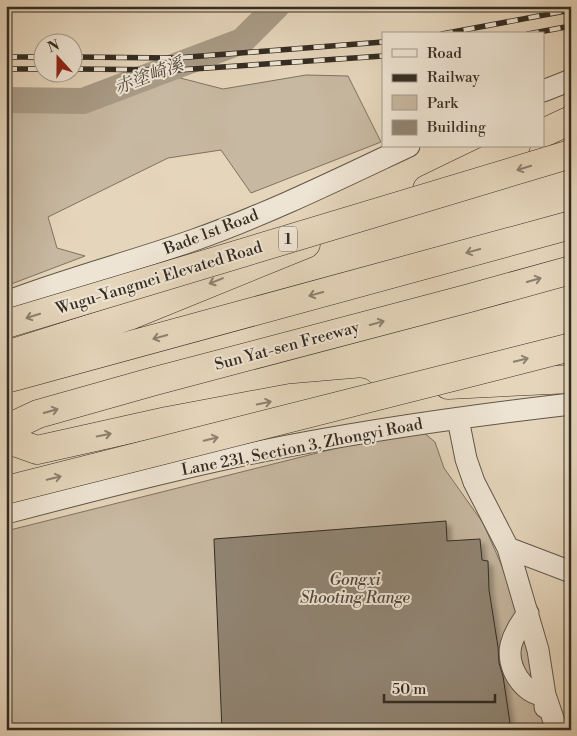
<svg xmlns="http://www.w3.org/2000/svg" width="577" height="736" viewBox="0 0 577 736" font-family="'Libre Bodoni','Noto Serif TC',serif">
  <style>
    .green { fill: #c7b8a1; stroke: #7e7262 }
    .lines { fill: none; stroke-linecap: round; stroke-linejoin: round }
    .river { stroke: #a99c87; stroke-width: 26 }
    .building { fill: #908472; stroke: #342c22; filter: url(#shadow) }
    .minor-casing { stroke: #605648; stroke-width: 23 }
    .highway-casing { stroke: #342c22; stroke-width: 29 }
    .minor { stroke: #eee4d3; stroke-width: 21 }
    .highway { stroke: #e5d5bb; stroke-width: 28 }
    .rail-casing { stroke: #342c22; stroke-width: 5.5 }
    .rail { stroke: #eee4d3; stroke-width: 4; stroke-dasharray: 11; stroke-linecap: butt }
    .highway-bridge-casing { stroke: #342c22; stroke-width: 29; stroke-linecap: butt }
    .highway-bridge { stroke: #e5d5bb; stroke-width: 28 }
    .oneway { stroke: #8c806e }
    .labels { text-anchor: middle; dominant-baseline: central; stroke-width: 4; stroke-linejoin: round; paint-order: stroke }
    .shield { fill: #eee4d3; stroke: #6c6357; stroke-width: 1 }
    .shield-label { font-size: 15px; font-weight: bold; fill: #342c22 }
    .street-label { font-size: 16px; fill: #342c22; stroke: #eee4d3 }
    .park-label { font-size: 16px; font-style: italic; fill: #51483b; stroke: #eee4d3 }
    .water-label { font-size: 18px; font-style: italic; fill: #51483b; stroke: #eee4d3 }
  </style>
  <defs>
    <filter id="shadow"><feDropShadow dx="4.5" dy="4.5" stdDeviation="2.5" flood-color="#0004"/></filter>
  </defs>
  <rect width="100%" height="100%" fill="#e5d5bb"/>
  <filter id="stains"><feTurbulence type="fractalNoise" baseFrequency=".004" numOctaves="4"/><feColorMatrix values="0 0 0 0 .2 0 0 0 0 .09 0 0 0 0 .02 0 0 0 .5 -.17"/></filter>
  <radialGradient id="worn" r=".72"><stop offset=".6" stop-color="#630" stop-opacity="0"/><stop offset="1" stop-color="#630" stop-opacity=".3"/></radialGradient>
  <!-- green -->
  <path class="green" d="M153,71L223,89L306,75L348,76L381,142L251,193L221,150L168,158L48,217L57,248L85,256L6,286V92L77,109Z
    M423,432L435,442L444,468L483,523L516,598L549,730H6V531L397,433Z"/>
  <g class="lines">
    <!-- river -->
    <path class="river" d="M6,100L83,101L242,41L277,6"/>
  </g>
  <!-- building -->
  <path class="building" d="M446,521L447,541L480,539L482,560L488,561L489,590L498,647L499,663L503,676L511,730H222L214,539Z"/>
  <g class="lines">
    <defs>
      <path id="minor" d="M543,91L571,80
        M6,302C68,278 132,262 194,240C268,214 339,179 409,146
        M458,419L466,459L474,482L508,548L538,650L545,695L557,730
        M6,513C82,493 158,473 234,457C345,433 458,417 571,404
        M508,548L571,572
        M528,613C521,623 514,633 511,645C506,666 523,695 545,695V707"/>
      <path id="highway" d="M543,133L571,120
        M427,189L516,146
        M6,355L129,316L306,244
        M6,379L571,225
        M448,385L571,379
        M6,429L38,414L155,381L466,299L571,270
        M6,439L37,450L167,421L290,398L360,392"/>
    </defs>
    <!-- minor casing -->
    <use href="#minor" class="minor-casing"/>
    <!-- highway casing -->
    <use href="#highway" class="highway-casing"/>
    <!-- minor -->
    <use href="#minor" class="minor"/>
    <!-- highway -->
    <use href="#highway" class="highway"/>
    <defs>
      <path id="rail" d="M442,34L571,10
        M528,34L571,26
        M6,57H42
        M72,57L176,58L383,42
        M6,69H42
        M72,69L178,70L383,56"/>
    </defs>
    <!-- rail casing -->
    <use href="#rail" class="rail-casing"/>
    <!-- rail -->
    <use href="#rail" class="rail"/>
    <defs>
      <path id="highway-bridge" d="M6,324L571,154
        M6,490L571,347"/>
    </defs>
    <!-- highway-bridge casing -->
    <use href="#highway-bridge" class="highway-bridge-casing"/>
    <!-- highway-bridge -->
    <use href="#highway-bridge" class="highway-bridge"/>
  </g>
  <!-- one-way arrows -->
  <defs><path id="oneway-shaft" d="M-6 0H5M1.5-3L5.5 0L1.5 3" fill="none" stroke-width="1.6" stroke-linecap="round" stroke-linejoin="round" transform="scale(1.25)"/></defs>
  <g class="oneway">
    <use href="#oneway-shaft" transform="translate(524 168) rotate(163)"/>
    <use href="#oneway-shaft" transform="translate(473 251) rotate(165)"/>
    <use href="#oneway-shaft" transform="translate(534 280) rotate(-16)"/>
    <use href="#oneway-shaft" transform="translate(216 281) rotate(158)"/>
    <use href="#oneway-shaft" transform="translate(316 294) rotate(165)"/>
    <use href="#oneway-shaft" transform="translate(33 316) rotate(163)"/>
    <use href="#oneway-shaft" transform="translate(377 323) rotate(-15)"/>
    <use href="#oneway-shaft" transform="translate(160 337) rotate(165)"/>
    <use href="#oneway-shaft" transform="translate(521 360) rotate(-14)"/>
    <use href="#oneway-shaft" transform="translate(264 403) rotate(-11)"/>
    <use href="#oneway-shaft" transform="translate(51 411) rotate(-16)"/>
    <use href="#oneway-shaft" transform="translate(104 435) rotate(-12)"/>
    <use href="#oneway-shaft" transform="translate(211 439) rotate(-14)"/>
    <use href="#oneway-shaft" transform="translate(54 478) rotate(-14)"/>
  </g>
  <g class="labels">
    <!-- shield labels -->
    <rect class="shield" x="279" y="226.5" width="18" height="25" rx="4"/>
    <g class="shield-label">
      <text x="288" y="239">1</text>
    </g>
    <!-- street labels -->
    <g class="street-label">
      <text transform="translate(211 232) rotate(-21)">Bade 1st Road</text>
      <text transform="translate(159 278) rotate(-17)">Wugu-Yangmei Elevated Road</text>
      <text transform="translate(287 346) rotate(-15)">Sun Yat-sen Freeway</text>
      <text transform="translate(302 447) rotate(-11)">Lane 231, Section 3, Zhongyi Road</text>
    </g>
    <!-- park labels -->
    <g class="park-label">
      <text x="355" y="580">Gongxi<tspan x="355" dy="18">Shooting Range</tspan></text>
    </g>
    <!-- water labels -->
    <g class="water-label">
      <text transform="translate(149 76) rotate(-21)">赤塗崎溪</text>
    </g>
  </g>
  <!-- margin -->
  <rect width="577" height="736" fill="none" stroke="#e5d5bb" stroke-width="25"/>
  <rect x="8" y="8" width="562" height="721" fill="none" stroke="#342c22" stroke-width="2.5"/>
  <rect x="12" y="12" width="552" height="711" fill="none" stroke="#342c22"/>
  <!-- legend -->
  <rect x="382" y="32" width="162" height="115" fill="#eee4d3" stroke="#a49a8c"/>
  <rect x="392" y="49" width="25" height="8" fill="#eee4d3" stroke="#a49a8c"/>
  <text x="427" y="58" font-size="15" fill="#342c22">Road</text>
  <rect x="392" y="74" width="25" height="8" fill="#342c22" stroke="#a49a8c"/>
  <text x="427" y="82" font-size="15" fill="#342c22">Railway</text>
  <rect x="392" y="95" width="25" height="15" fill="#c7b8a1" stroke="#a49a8c"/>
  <text x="427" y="108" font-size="15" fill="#342c22">Park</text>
  <rect x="392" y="120" width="25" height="15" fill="#908472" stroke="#a49a8c"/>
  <text x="427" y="132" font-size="15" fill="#342c22">Building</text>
  <!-- north arrow -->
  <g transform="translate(58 58) rotate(339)"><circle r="24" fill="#eee4d3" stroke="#a49a8c"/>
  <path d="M0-4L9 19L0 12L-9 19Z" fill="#8f2418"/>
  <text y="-8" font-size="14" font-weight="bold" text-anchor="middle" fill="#342c22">N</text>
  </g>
  <!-- scale -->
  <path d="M384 694v8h111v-8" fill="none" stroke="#342c22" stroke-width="2.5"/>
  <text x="392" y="694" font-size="15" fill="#342c22" stroke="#eee4d3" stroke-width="4" paint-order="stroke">50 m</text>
  <rect width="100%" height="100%" filter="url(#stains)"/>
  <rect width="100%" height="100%" fill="url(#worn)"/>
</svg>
